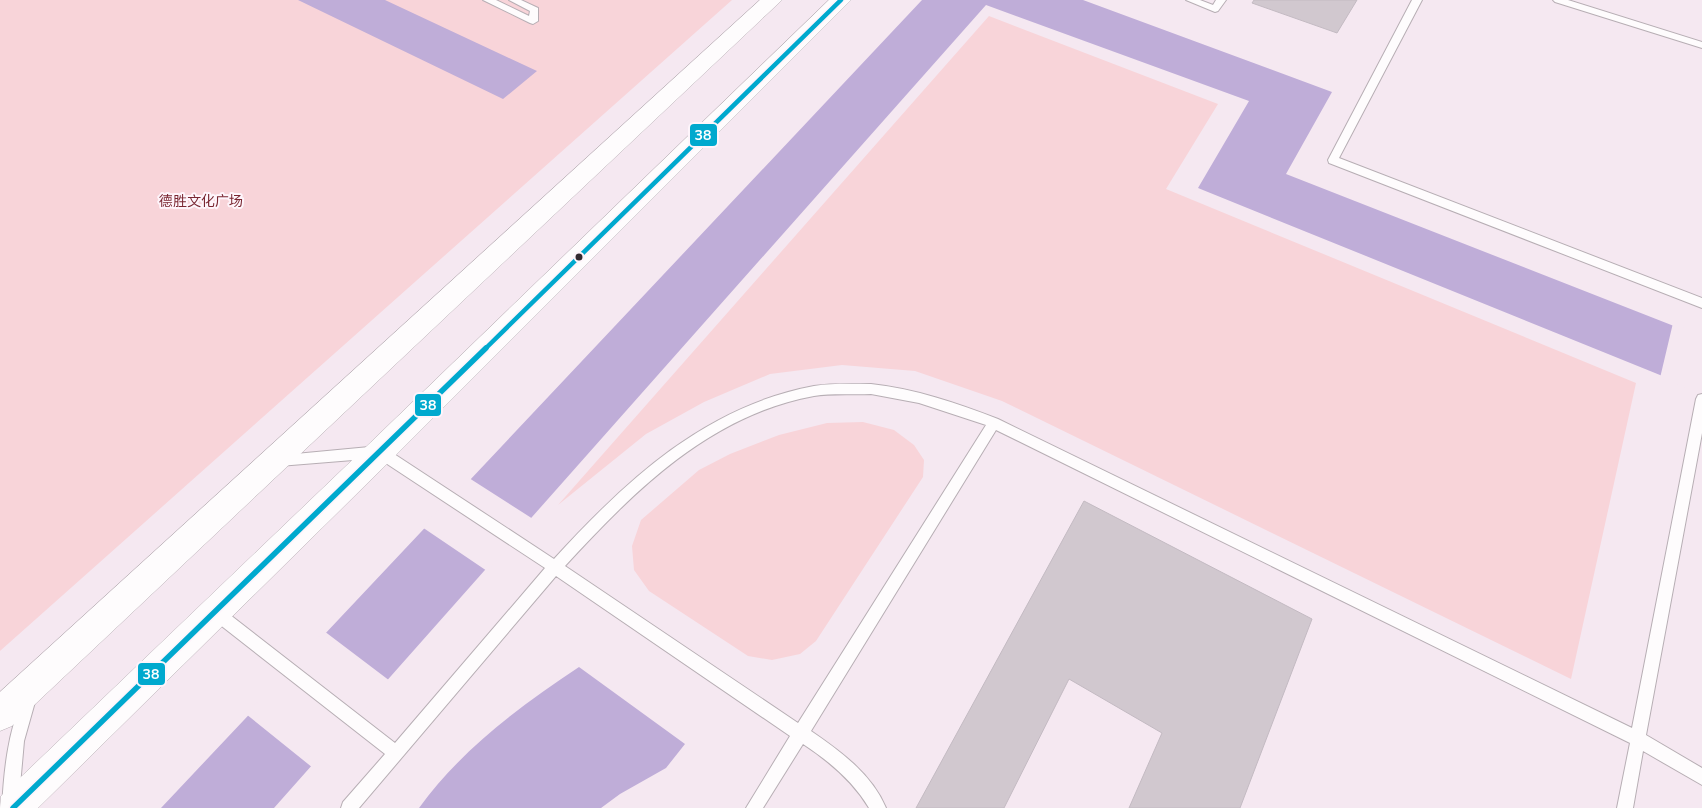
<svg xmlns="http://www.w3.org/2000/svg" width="1702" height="808" viewBox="0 0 1702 808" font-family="'Nunito Sans','Noto Sans SC',sans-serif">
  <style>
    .green { fill: #f8d4d9 }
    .water { fill: #bfadd8 }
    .pier { fill: #f5e8f1 }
    .building { fill: #d1c8cf; stroke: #c3bac2 }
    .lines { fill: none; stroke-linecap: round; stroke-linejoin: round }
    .lane-casing { stroke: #b7aeb4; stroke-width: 2 }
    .secondary-casing { stroke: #b7aeb4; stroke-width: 1 }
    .lane { fill: #fefcfd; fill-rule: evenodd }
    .secondary { fill: #fefcfd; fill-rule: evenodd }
    .bus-1-far1-casing { stroke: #fef5fb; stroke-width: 8 }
    .bus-1-casing { stroke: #fef5fb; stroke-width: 9 }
    .bus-1-far1 { stroke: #00a9ce; stroke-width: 4.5 }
    .bus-1 { stroke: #00a9ce; stroke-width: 5.5 }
    .bus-dot { fill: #332a30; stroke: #fef5fb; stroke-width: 2 }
    .labels { text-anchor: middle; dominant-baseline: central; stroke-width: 4; stroke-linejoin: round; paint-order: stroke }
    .park-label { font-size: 14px; fill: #792631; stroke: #fef5fb }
    .line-badge { stroke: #fef5fb; stroke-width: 2 }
    .badge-label { font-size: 14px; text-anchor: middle; font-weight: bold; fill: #fff }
  </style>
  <rect width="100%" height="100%" fill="#f5e8f1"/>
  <!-- green -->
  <path class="green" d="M0,0H732L0,651Z
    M989,16L1218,104L1166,189L1636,383L1571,679L1002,401L915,371L842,365L770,374L704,402L646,434L558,505Z
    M863,422L894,430L914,445L924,460L923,477L816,641L800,654L772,660L748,656L649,591L634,570L632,546L641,520L699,470L730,454L779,435L827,423Z"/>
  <!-- water -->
  <path class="water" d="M298,0H385L537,71L503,99Z
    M922,0H1083L1332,92L1286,174L1702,337V392L1198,188L1249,101L986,5L274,808H161Z
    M579,667L685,744L666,768L620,794L601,808H419C462,749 519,707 579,667Z"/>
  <!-- pier -->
  <path class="pier" d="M1673,323L1702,334V394L1660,378Z
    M469,478L533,519L487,571L422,527Z
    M324,631L390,681L313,768L246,714Z"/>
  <!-- building -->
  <path class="building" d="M1254,0H1357L1337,33L1252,3Z
    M1084,501L1312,619L1240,808H1129L1162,733L1069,679L1004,808H916Z"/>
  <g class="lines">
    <defs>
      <path id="lane" d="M483,0H496L529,16L530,11L509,0H521L538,8V21L533,24L530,23Z
        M1186,0H1200L1213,5L1216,0H1226L1218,11L1215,12Z
        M1412,0H1422L1339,158L1702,298V308L1329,163L1328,160Z
        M1553,0H1568L1702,42V48L1555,2Z
        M871,384C916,389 957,403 998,419L1632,728L1696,399L1698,395L1702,394V433L1646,735L1702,768V785L1643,751L1633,808H1617L1630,743L996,430L811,731C840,751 872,774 886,808H869C853,781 829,761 803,744L763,808H746L790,736L556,576L359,808H341L343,802L385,754L210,617L208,612L210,607L215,605L220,607L395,743L545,568L378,458L279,466L274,464L273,460L274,456L380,446L385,448L554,559C626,480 706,406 814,386C832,383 853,384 871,384ZM871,394L919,403L986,425L798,723L565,566C634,491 710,415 814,396C832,393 853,395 871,394Z
        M28,695L33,697L35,702L24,741L18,808H2C4,769 8,733 23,697Z"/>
      <path id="secondary" d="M760,0H782L12,726L0,731V692Z
        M829,0H851L390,461L38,808H0L1,796L370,443Z"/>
    </defs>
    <!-- lane casing -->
    <use href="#lane" class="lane-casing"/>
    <!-- secondary casing -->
    <use href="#secondary" class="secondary-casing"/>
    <!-- lane -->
    <use href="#lane" class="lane"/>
    <!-- secondary -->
    <use href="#secondary" class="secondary"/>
    <defs>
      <path id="bus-1-far1" d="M484,350L841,0"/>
      <path id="bus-1" d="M13,808L486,348"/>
    </defs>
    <!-- bus-1-far1 casing -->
    <use href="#bus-1-far1" class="bus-1-far1-casing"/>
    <!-- bus-1 casing -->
    <use href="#bus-1" class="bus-1-casing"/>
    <!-- bus-1-far1 -->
    <use href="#bus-1-far1" class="bus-1-far1"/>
    <!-- bus-1 -->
    <use href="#bus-1" class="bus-1"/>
  </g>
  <!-- markers -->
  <circle class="bus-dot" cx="579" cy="257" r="4.5"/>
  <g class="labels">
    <!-- park labels -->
    <g class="park-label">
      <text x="201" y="201">德胜文化广场</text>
    </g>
  </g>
  <g class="line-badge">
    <rect x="689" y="123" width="29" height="24" rx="5" fill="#00a9ce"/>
    <rect x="414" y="393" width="28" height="24" rx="5" fill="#00a9ce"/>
    <rect x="137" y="662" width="29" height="24" rx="5" fill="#00a9ce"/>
  </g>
  <g class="badge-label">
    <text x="703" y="140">38</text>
    <text x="428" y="410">38</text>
    <text x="151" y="679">38</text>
  </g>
</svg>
